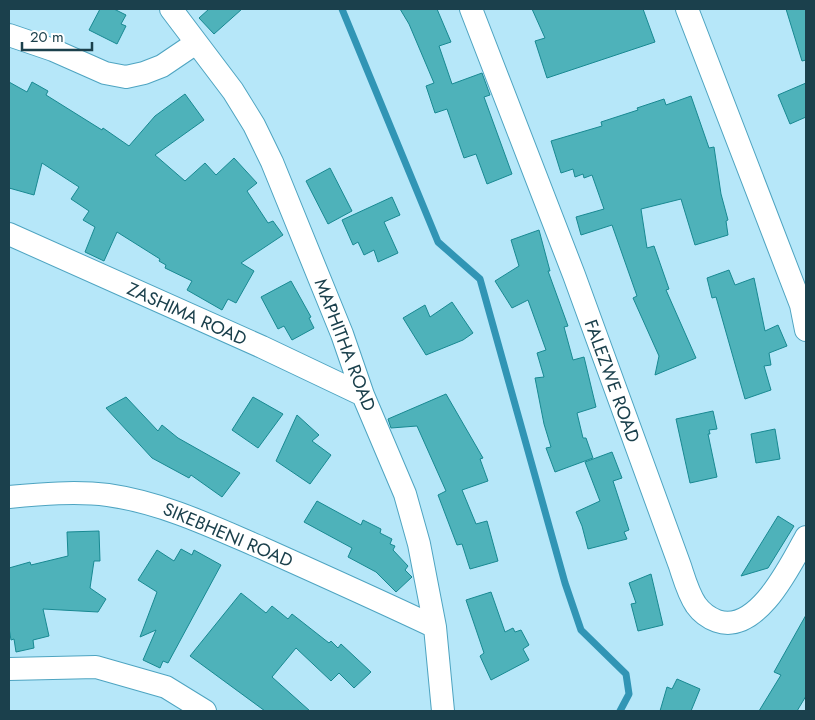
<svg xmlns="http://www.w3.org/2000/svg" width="815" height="720" viewBox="0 0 815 720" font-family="Jost,sans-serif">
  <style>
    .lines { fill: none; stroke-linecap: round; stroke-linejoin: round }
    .stream { stroke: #3195b5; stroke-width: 7 }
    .building { fill: #4eb2ba; stroke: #188992 }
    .street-casing { stroke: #4ea4c1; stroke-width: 24 }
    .street { stroke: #fff; stroke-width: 22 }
    .labels { text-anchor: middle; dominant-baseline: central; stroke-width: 4; stroke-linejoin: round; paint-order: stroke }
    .street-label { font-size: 18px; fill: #1b404c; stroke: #fff }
  </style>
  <rect width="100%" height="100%" fill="#b6e7f9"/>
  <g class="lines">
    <!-- stream -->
    <path class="stream" d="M342,9L438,242L480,279L565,583L581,630L626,674L629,694L620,711"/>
  </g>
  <!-- building -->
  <path class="building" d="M100,9H114L126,15L121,24L126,26L117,44L89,30Z
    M209,9H242L214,34L199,18Z
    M400,9H437L451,42L439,46L452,84L482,73L490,95L484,97L512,174L487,184L476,154L464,158L447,109L435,113L426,86L434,83L409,24Z
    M532,9H643L655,42L547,78L535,41L545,38Z
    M786,9H806V60L802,61Z
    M9,82L27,92L32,82L48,91L46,95L102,130L103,128L129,146L155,116L185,94L204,120L155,155L185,181L205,163L216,175L234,158L257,183L247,191L268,223L273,221L283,235L241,263L254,271L236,303L228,299L222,310L187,290L192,281L165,268L166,265L159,261L160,259L117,232L104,261L85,252L95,227L83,220L89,211L71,199L79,187L42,163L34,195L9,188Z
    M806,83V117L790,124L778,95Z
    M691,96L709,148L714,147L721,194L728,220L726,221L728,235L695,245L681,199L641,209L647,248L654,246L669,289L666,290L696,358L655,375L659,356L633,298L637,296L612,225L581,235L576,217L604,209L592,175L584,178L583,174L575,177L573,169L561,173L551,141L602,126L601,122L638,110L637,108L664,99L666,105Z
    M330,168L352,211L328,224L306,181Z
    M392,197L400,215L384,222L398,253L378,262L374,250L364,255L358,242L353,245L342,220Z
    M539,230L550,271H548L568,326L564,327L573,360L584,357L596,407L577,413L583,438H586L593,458L555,472L546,448L551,447L544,424L535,378L544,377L537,353L546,350L528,300L512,308L495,281L519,266L511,240Z
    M729,270L735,285L754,278L765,331L778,325L787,346L769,353L771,365L764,366L771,390L745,399L716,297L712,298L707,278Z
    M291,281L311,317L309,318L314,328L292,340L284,326L278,329L261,297Z
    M452,302L473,333L463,340L426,355L403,318L425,305L430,317Z
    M446,394L483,458L480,459L488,481L462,490L476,524L487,521L498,561L470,569L462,544L457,545L438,495L446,491L417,426L391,428L388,419Z
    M126,397L158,431L162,425L178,438L240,473L222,497L191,475L189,478L152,458L106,408Z
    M253,397L283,414L258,448L232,430Z
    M713,411L717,429L709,430L710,434H708L717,477L690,483L676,419Z
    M297,415L319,435L312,441L331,455L310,484L276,461Z
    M775,429L780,459L756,463L751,434Z
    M612,452L622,478L613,481L629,530L624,532L627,539L588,549L582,526L576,512L600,501L585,462Z
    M317,501L361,525L363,520L381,529L380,533L392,539L390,544L395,546L393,550L408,566L405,570L412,577L396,592L376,572L348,557L352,548L304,522Z
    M778,516L794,526L768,568L741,576Z
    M99,531L100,561H94L90,588L106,599L98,612L43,609L49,636L33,640L34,648L16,652L14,639L11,640L9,628V568L30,562L31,565L68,556L67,532Z
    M181,549L192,555L194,550L221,565L168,663L163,661L160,668L143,660L156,630L140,637L157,592L138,580L157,550L174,561Z
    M651,574L663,625L638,631L631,604L636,603L629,583Z
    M491,592L505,632L513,628L515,632L521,630L529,645L523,649L529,660L491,680L480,656L484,653L466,600Z
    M241,593L266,613L272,606L288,619L292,614L329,643L331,641L338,648L341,644L371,672L354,688L339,673L331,681L296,648L272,677L310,711H265L190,656Z
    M806,615V696L797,711H759L781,675L774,672Z
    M677,679L700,689L691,711H660L667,687L672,689Z"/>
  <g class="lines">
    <defs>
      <path id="street" d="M171,9L233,91L254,125L272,162L342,334L363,395L405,494L419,544L435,627L443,711
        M471,9L574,275L680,566C684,578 688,593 696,605C701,612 709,618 717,621C757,635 790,566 806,537
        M687,9L801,305L806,330
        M9,35L53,50L105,73L126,77L144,73L162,66L196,43
        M9,234L262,347L363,395
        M9,497C41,494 76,491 108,495C163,503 211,526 262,548C320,574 378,600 435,627
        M9,669L96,667L166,687L205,711"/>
    </defs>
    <!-- street casing -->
    <use href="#street" class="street-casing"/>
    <!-- street -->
    <use href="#street" class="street"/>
  </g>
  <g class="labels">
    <!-- street labels -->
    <g class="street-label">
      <text transform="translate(187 314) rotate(24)">ZASHIMA ROAD</text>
      <text transform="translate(345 345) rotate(69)">MAPHITHA ROAD</text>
      <text transform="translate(612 381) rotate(70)">FALEZWE ROAD</text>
      <text transform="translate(228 535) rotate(23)">SIKEBHENI ROAD</text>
    </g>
  </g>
  <!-- border -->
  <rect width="815" height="720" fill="none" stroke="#1b404c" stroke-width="20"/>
  <!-- scale -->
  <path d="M22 42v8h70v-8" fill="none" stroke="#1b404c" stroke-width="2.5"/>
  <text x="30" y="42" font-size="15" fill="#1b404c" stroke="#ffffff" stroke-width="4" paint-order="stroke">20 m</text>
</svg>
